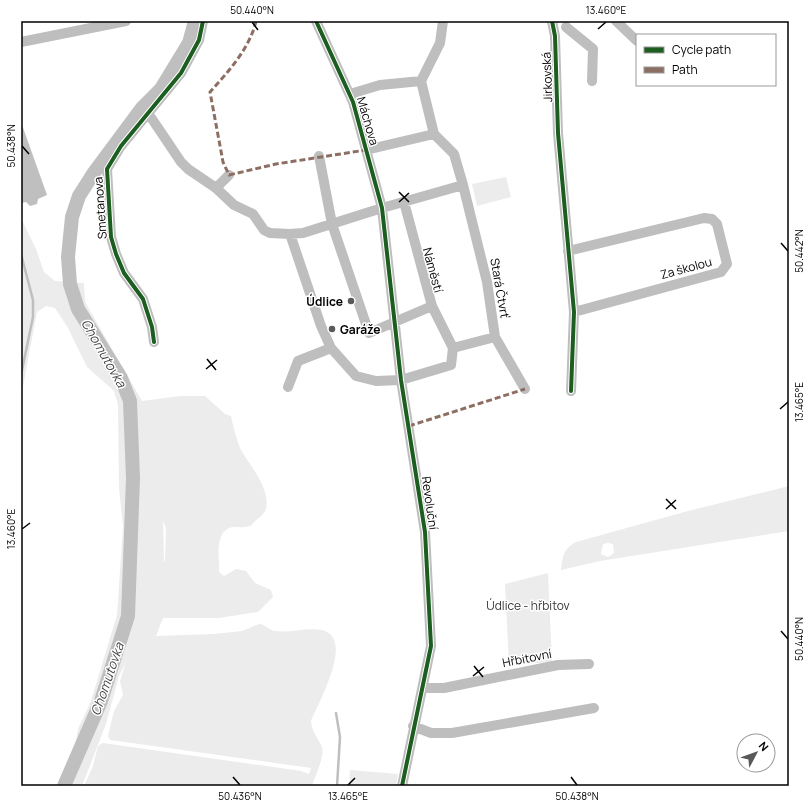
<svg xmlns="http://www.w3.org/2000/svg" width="810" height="807" viewBox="0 0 810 807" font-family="Manrope,sans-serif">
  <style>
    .green { fill: #ececec; fill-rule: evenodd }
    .water { fill: #bfbfbf }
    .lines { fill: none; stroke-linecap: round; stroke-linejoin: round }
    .stream { stroke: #bfbfbf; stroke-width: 2.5 }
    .river { stroke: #bfbfbf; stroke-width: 14 }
    .minor { stroke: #bebebe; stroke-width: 10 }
    .quiet { stroke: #8d6e63; stroke-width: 3; stroke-dasharray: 6 3; stroke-linecap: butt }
    .cycleway-casing { stroke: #fff; stroke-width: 6 }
    .cycleway { stroke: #1b5e20; stroke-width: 4 }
    .ticks { fill: none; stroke: #000; stroke-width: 1.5 }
    .poi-dot { fill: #595959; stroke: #fff; stroke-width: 1.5 }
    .labels { text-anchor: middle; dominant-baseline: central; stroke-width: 3; stroke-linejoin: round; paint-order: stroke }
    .street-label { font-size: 12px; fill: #000; stroke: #fff }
    .poi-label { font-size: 12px; font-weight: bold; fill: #000; stroke: #fff; text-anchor: end }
    .park-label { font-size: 12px; fill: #333; stroke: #fff }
    .water-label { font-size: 13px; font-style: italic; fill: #444; stroke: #fff }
    .neatline { fill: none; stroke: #000; stroke-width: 1.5 }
    .ticks-label { font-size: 10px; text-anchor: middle; fill: #000 }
  </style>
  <rect width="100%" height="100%" fill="#fff"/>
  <!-- green -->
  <path class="green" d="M506,177L511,197L477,206L472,184Z
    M21,218L36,249L44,272L55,281L84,283L85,302L142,401L180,396H205L225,414L231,416C233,426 236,438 240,448C249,465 271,488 266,509C264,516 255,519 252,525C247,528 239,527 233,527C213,530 220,560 219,572L224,576L236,569L246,571L255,583L271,590L273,597L258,612L219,618H163L156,636L214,634L242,631L259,624C265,624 269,630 275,631C290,633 307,627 322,630C356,638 317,705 311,721C312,732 318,738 322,747C325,756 315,776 312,786H84L93,766L98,746L103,743L301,771L309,774L311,768L110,740L108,736L114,711L123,695L120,681L126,662L119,676L106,724L82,786H57L75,745L78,729L91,701L117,615L123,527L119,488L118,405L114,391L87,367L68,328L55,308L46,306L37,312L21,397ZM163,520L166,529L165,561H164Z
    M789,486V531L600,561L561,570C563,556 563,549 576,542L688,511ZM608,543L613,544L614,553L608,557L601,554L603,544Z
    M548,573L552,662L509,665L505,584Z
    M350,770L398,774L396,786H349Z"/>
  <!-- water -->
  <path class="water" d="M21,122L47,195L38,199L37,204L30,206L26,202L21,203Z"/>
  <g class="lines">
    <!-- stream -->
    <path class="stream" d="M21,254L33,300V317L21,375
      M336,713L340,737L337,786"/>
    <!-- river -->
    <path class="river" d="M64,786L101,701L128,616L133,478L130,401L121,378L78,309L70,284L68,257L72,217L79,196L93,174L142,108L161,89L189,43L195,21"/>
    <!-- minor -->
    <path class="minor" d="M316,21L353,102L382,208L401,380L425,532L431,646L402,786
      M552,21L555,36L558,133L574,312L571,391
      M616,21L637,41
      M566,27L593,49L592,81
      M21,42L126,21
      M421,81L440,43L443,21
      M421,81L434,134
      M350,94L380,85L421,81
      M148,113L181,162L188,169L216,188
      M366,150L434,134
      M319,156L332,224L369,333L432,306L404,202
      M229,175L216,188L234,205L253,214L264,230L270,233L290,234L303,233L382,208L463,185L454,154L434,134
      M463,185L487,282L495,337L525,389
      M290,234L321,326L331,348L356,376L376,381L401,380L451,365L453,348L495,337
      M568,251L704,218L712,219L717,224L727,264L721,272L574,312
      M432,306L453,348
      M154,342L152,327L143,299L124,273L116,254L111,237L107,169L121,146L181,73L199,40L203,21
      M288,387L298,361L331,348
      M423,688H444L558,665L589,664
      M413,726L431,733H452L594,708"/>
    <!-- quiet -->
    <path class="quiet" d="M256,21C250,48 228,72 210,92L223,162L229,175L276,164L366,150
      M409,426L525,389"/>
    <defs>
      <path id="cycleway" d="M316,21L353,102L382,208L401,380L425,532L431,646L402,786
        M552,21L555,36L558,133L574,312L571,391
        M154,342L152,327L143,299L124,273L116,254L111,237L107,169L121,146L181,73L199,40L203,21"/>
    </defs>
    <!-- cycleway casing -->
    <use href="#cycleway" class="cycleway-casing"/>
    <!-- cycleway -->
    <use href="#cycleway" class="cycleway"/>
  </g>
  <!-- ticks -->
  <path class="ticks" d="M252,22L258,30M598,29L606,22M22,146L29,154M399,192L409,202M399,202L409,193M781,243L788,251M207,359L216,370M206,369L217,360M780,409L788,402M666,499L676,509M666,509L676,500M22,529L30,523M781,631L788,639M474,666L483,677M473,676L484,667M233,777L240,785M571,777L577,785M348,785L355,778"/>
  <!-- markers -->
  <g class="poi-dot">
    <circle cx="351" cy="301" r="4"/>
    <circle cx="332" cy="329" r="4"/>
  </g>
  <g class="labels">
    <!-- street labels -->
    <g class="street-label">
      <text transform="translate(547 77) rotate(-92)">Jirkovská</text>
      <text transform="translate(368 121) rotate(74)">Máchova</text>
      <text transform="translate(100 208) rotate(-94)">Smetanova</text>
      <text transform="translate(686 268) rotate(-15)">Za školou</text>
      <text transform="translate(433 270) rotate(75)">Náměstí</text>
      <text transform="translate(500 288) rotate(80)">Stará Čtvrť</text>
      <text transform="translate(430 503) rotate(82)">Revoluční</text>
      <text transform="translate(527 658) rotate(-11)">Hřbitovní</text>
    </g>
    <!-- poi labels -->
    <g class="poi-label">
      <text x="343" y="301">Údlice</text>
      <text x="340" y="329" text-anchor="start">Garáže</text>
    </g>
    <!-- park labels -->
    <g class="park-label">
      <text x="528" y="605">Údlice - hřbitov</text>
    </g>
    <!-- water labels -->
    <g class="water-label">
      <text transform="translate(104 353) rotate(60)">Chomutovka</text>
      <text transform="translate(107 679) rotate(-71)">Chomutovka</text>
    </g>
  </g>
  <!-- border -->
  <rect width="810" height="807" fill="none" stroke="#ffffff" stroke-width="44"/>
  <!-- legend -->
  <rect x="636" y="34" width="140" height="52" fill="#ffffff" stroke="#999999"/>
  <rect x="644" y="47" width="20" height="6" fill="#1b5e20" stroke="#999999"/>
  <text x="672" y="54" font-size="12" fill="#000000">Cycle path</text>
  <rect x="644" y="67" width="20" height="6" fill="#8d6e63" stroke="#999999"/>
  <text x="672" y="74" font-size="12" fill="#000000">Path</text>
  <!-- north arrow -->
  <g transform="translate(756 753) rotate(49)"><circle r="19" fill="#ffffff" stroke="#999999"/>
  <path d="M0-3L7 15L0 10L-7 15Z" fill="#595959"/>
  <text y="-6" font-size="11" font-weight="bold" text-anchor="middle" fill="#000000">N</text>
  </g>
  <rect x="22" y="22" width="766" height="763" class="neatline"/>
  <g class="ticks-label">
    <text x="252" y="14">50.440°N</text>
    <text x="606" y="14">13.460°E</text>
    <text transform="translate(11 146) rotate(-90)" y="4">50.438°N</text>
    <text transform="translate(799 251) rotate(-90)" y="4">50.442°N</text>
    <text transform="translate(799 402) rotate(-90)" y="4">13.465°E</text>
    <text transform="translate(11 529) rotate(-90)" y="4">13.460°E</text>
    <text transform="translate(799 639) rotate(-90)" y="4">50.440°N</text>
    <text x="240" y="800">50.436°N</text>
    <text x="348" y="800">13.465°E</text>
    <text x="577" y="800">50.438°N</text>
  </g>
</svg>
